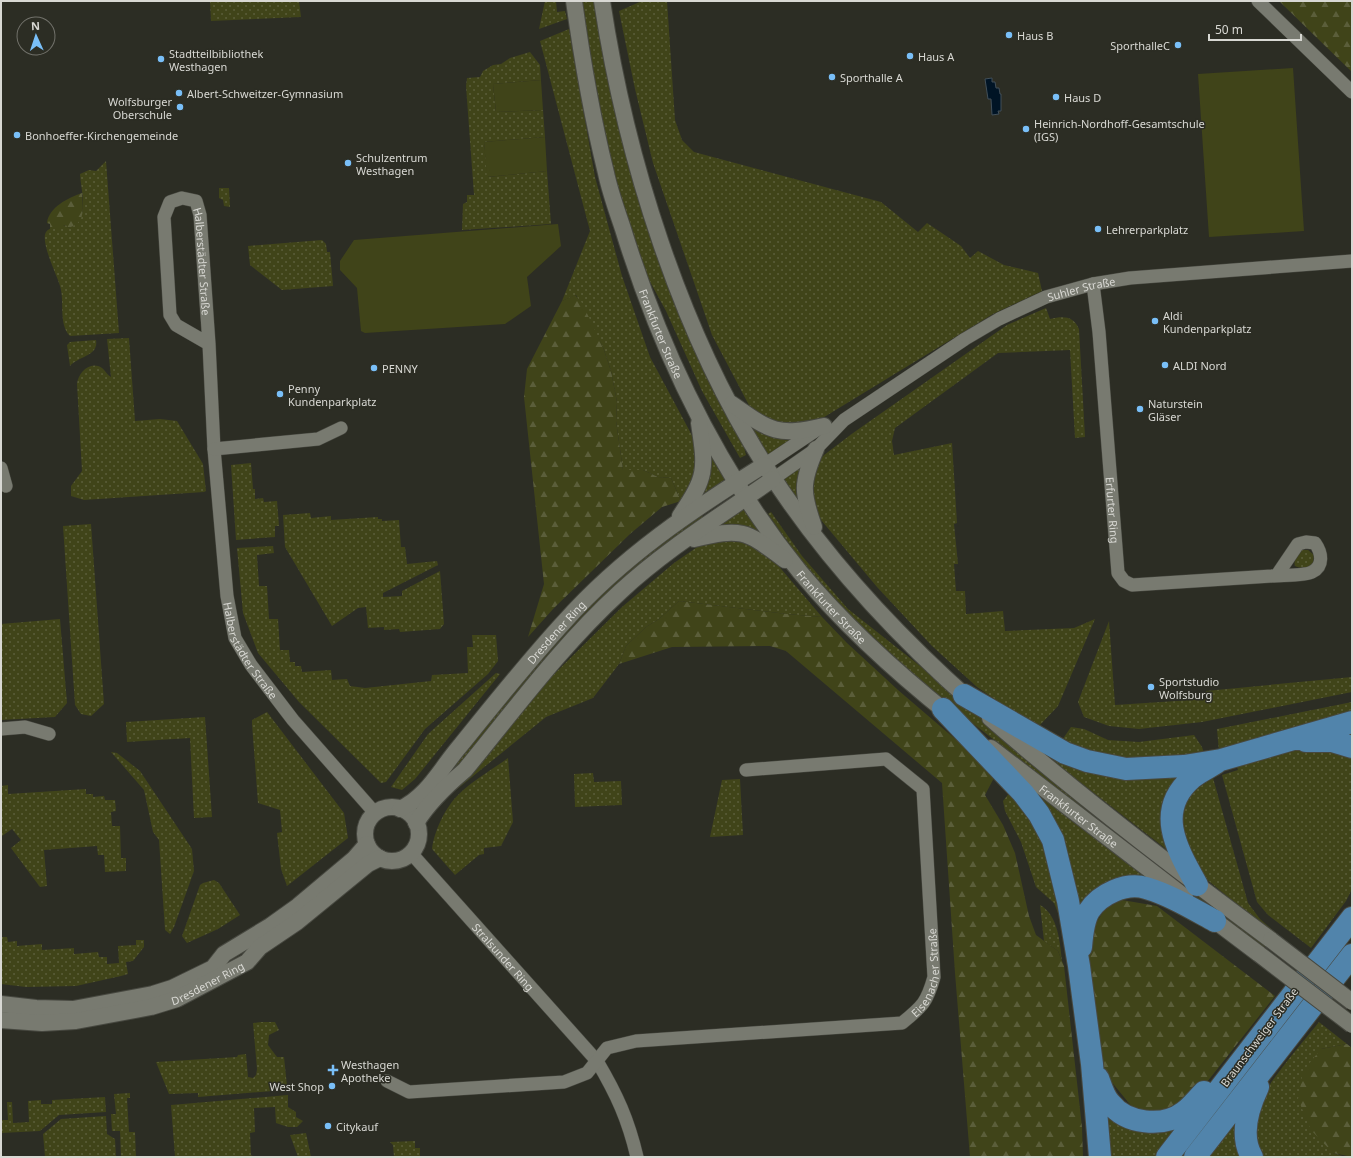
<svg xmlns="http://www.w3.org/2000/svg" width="1353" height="1158" viewBox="0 0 1353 1158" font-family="'Noto Sans',sans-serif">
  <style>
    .green { fill: url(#green-dots) }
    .forest { fill: url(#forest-firs) }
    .pitch { fill: #404419 }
    .water { fill: #001425; stroke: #414f59 }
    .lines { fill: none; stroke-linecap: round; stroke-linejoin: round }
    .minor-casing { stroke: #474840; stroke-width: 14 }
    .tertiary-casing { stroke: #474840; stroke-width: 18 }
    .trunk-casing { stroke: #474840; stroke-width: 24 }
    .minor { stroke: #787a70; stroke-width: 13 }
    .tertiary { stroke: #787a70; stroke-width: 16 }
    .trunk { stroke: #5184ab; stroke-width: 22 }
    .tertiary-bridge-casing { stroke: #474840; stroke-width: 18; stroke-linecap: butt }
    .tertiary-bridge { stroke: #787a70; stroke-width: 16 }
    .poi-dot { fill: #79bff8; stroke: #2c2d24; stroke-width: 1.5 }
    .labels { text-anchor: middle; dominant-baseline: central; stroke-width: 3; stroke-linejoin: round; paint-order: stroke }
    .poi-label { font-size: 11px; fill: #d8d8d3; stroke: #2c2d24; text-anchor: start }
    .street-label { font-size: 11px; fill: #d8d8d3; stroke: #2c2d24 }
  </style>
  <defs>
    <pattern id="green-dots" width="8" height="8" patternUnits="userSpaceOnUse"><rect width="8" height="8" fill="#404419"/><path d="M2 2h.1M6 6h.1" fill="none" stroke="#5b5e3a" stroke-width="1.8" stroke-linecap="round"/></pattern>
    <pattern id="forest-firs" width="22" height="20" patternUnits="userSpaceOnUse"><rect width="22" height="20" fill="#404419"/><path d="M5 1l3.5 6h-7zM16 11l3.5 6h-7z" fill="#5b5e3a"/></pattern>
  </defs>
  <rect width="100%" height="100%" fill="#2c2d24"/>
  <!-- green -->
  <path class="green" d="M210,1H299L301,17L211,21Z
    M545,1H556L557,12L565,11L567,19L539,29Z
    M582,1H594L611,89L743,443L746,455L740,458L702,391L666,311L642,267L614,174L596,92Z
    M642,1H667L675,120L682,140L694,152L881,202L918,232L927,223L961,246L970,258L978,251L1004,265L1038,273L1042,291L993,314L821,419L789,428L752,411L712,335L653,163L635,89L619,11Z
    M569,29L595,177L622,276L650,357L695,441L699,466L681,501L671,478L658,477L643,470H623L616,421L617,402L611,371L603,347L576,295L562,301L590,231L540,41Z
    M530,52L540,65L541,80L493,84L496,112L543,110L545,137L484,142L488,177L547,171L551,224L462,230L463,204L467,202V195H474L466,86L467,78L480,77L483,71L493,65L501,64L510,58Z
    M106,161L119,333L70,336C58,324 65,301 60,286C57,275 40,242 46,232C49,227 61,226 67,225L68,228C91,221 81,192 80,174L89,170L96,171Z
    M219,188H229L230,207L224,206L223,200L219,198Z
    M322,240L326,244L327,252H330L333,286L282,290L250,265L248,246Z
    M1046,308L1050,319C1064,316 1073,316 1079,329L1085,437L1075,438L1070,350L998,353L895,428L892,441L894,455L952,443L957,523L954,524L958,564H954L956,591H965L966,614L1003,611L1005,631L1074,628L1095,619L1058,706L1040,725L1037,723L1034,726L977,687L932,646L877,587L821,520L813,504L811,476L816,465L824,455L853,433L1007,325Z
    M129,338L135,421L160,419L177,421L203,464L206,491L204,492L84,500L71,496V486L82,471L77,384C78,373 90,360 102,368C105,370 107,375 111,377L107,339Z
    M96,340C99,356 79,356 70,366L67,345L70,342Z
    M750,424L792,438L767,456Z
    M712,456L727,480L702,496L709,458Z
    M251,463L253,489H255V499L263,498L264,502L277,501L279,526H275V537L236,540L231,465Z
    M801,467L799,503L783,479Z
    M744,507L764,536L717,526Z
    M771,512L802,556L848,609L929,673L1035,764L1267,944L1263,949L921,683L845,611L799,558L768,514Z
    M310,513L311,518L331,516V520L378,517V519H382V521L399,520L401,547H405L407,564L437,561L438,565L383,593V597L402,596V591L440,571L444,624L440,629L400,632L399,629L384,630V627L368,628L366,607L358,608L332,626L285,547L283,515Z
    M701,514L704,519L671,542L443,784L437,782L570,624L636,561Z
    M91,524L104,704L91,716L81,714L75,705L63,526Z
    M725,536L765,550L822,617L787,614L679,601L659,619L646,627L626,646L619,664L593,698L546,717L456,790L539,689L622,607L674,563L703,543Z
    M273,546L274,553L257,555L259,586H267L269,619H278L280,650H289L290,662H295V666H301L302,672L331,670L332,680L347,679L350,686L365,688L431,681L432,675L468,673L467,647H473L472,635H496L498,661L488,674L425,729L386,782L381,783L299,702L258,653L243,613L237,548Z
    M1302,550H1308L1314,555L1313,565C1308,568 1300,569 1295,566C1293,560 1297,553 1302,550Z
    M60,619L67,703L55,717L1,720V624Z
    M1109,621L1115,705L1207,699L1206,691L1352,677V692L1202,722L1139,729L1109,726L1084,717L1078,702Z
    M496,673L500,674L415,779L402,790L391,787L428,734Z
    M1352,702V716L1219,752L1217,729Z
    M267,712L344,813L348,838L287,886L281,869L277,833L282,832L280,810L258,803L252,724V720Z
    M205,717L212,817L194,818L190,738L127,742L126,722Z
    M1071,727L1084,729L1108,740L1139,742L1194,735L1202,747L1205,756L1128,763L1060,743Z
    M1311,746L1352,754V889L1346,901L1311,948L1268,915L1257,902L1222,775L1238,770L1237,767Z
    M111,752L117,753L140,771L192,849L194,871L174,927L170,934L165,930L159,840L153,832L144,790Z
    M1041,752L1187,770L1170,852Z
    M508,758L513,822L501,846L484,848V854L479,855L455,875L432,849C434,831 446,806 459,794C473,780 492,770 508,758Z
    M593,773L594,782L621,781L622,805L575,807L574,774Z
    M1213,778L1248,903L1260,919L1276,933L1274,935L1205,878L1190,860L1179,822L1181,807L1198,782L1201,786Z
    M740,779L743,835L710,837L722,780Z
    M8,785V794L86,789V794H93V797L104,796L105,800H115L116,811L111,812L112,826H120L121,858H126V871L105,872L104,855H98L97,846L44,850L47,886L40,887L11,848L21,840L12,829L2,836L1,834V786Z
    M1028,786L1155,883L1144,882L1077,928Z
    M1010,792C1028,815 1043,837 1051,865C1056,882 1057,901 1060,918L1054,903L1036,887L1021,842L1005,811L1003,801Z
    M214,880L219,883L240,915L218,929L187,943L182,936L200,885L203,883Z
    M1040,905C1058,915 1060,942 1062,961L1058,951L1044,941Z
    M1,929V937H7L8,942L17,941V946L42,944V950L74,948V954L98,952L99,957H107V964L119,963L118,946L136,945V940H144V947L133,961L126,962L128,974L121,976L76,986L26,987L1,984Z
    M261,1022H275L279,1030L269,1035L268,1045L277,1057H284L287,1086L273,1087V1091L198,1097V1093L169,1094L156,1062L237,1057L238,1055L246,1054L248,1077L253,1078L256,1075L257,1069L253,1023Z
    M1319,1022L1347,1044L1321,1049L1333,1153L1346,1157H1262C1256,1147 1253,1124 1255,1112C1261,1090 1303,1042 1319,1022Z
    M130,1093V1098H127L129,1132H135L136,1157H121L120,1131H112L111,1114H116L114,1094Z
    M288,1095V1107L296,1112V1117L303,1121L297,1127H288L276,1123L275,1107L254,1108L255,1132L250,1133L251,1155L254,1157H175L171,1105Z
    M105,1097L106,1112L59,1115L40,1131L1,1133V1120H8L7,1102H12L13,1123L29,1122L28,1101L41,1100V1104H52V1100Z
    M1104,1108L1185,1122L1158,1157H1107Z
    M106,1116L107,1134L115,1139L116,1157H45L43,1134L61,1119Z
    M1237,1117L1242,1157H1206Z
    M306,1133L311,1157H298L290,1135Z
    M415,1141V1148H420V1157H394L393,1145L390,1142Z"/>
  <!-- forest -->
  <path class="forest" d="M1279,1H1352V72Z
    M82,193C83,209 86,223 68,228L66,225L50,230V224L47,223C49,207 68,198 82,193Z
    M575,295L582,303L603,347L611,371L617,402L616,421L623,470H643L658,477L671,478L681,501L662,507L630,534L554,608L528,637L544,584L524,397L527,369L562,301Z
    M679,601L787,614L822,617L847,643L898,690L996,774L985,795L1003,825L1015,853L1029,916L1036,935L1058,951L1064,966L1082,1127L1083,1157H970L955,973L942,783L786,651L770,646L672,647L619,664L626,646L646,627L659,619Z
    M1122,900L1157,906L1275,996L1207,1082L1163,1115L1137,1113L1101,1069L1085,973L1089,934L1105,909Z
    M1347,1044L1352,1048V1157L1333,1153L1311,1130L1298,1099L1303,1071L1321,1049Z"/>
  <!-- pitch -->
  <path class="pitch" d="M1293,68L1304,231L1209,237L1198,74Z
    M541,80L543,110L496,112L493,84Z
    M545,137L547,171L487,177L484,142Z
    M558,224L561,246L527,277L531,306L505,324L365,333L361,331L357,288L340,270V261L354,240Z"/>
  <!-- water -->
  <path class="water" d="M992,78V82H995L996,88H999L1000,94H1001V111H998L999,114L992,115L991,99H988L985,79Z"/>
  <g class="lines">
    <defs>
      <g id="minor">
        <path d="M1258,1L1352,92"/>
        <path id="s1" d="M1093,284L1099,332L1118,573L1124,581L1132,585C1179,582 1225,579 1272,576C1282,575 1305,576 1312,572C1324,566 1322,553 1315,543L1306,542L1298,544L1277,575"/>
        <path id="s2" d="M209,344L176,325L170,315L164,217L170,202L182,198L196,201L200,215L209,344L214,449L227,596L235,638L251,665L293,720L375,813"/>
        <path d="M214,449L318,439L341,428"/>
        <path d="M764,465L821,427"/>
        <path d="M1,468L6,486"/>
        <path id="s3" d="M773,479L816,449L844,420L965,339L999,319L1046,297L1093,284L1130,278L1352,261"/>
        <path d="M1,729L25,727L49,734"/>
        <path id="s4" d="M411,853L597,1061C617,1095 628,1119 637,1157"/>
        <path id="s5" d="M387,1081L409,1092L564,1082L587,1073L607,1048L636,1041L902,1023C923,1006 927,1002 934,977L923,789L886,759L746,770"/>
      </g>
      <g id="tertiary">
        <path id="s6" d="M574,1C582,59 592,117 606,173C610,192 617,211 623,229C661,352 719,472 800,572C844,625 897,673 951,716"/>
        <path d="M602,1C626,159 680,332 766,467C822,555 894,633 972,702"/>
        <path d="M732,404C770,431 777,437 824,426"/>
        <path d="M680,516C707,476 706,470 699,423"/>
        <path d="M814,527C802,493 801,483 816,449"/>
        <path d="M694,539C743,527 746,531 785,560"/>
        <path d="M990,718C1079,796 1175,869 1271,940"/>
        <path id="s7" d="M991,748L1185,897"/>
        <circle cx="392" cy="834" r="27"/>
        <path id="s8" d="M400,809C428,796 441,768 460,746C494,704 528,661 565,621C622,557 692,510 764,465"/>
        <path d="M416,823C429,802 446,786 465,770C515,709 562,645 620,592C666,549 722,515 773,479"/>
        <path d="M1206,914L1259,954"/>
        <path d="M1,1004L36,1008L73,1009L153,994L172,988L213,968L224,954L270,926L298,906L354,859L367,844"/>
        <path id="s9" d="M1,1020L42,1023L76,1021L151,1007L177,999L247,962L260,947L297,922L368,864L380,858"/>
      </g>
      <path id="trunk" d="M964,695L1065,753L1087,761L1126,769L1184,766L1221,760L1352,722
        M943,709L1023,793L1039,814L1053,840L1068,901L1079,966L1092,1064L1100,1157
        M1306,741H1332L1352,747
        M1197,885C1177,849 1154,811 1192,778C1199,772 1208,768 1216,763
        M1081,947C1082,936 1083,921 1089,911C1100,894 1126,882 1146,888C1170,895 1193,909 1215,921
        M1098,1078C1101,1086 1104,1097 1110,1103C1126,1124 1163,1128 1184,1112C1191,1107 1197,1099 1204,1092
        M1167,1157L1352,918
        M1195,1157L1352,955
        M1252,1157C1239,1135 1248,1108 1258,1087"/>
    </defs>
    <!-- minor casing -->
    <use href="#minor" class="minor-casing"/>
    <!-- tertiary casing -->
    <use href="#tertiary" class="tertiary-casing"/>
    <!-- trunk casing -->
    <use href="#trunk" class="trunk-casing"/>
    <!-- minor -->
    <use href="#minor" class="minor"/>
    <!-- tertiary -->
    <use href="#tertiary" class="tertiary"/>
    <!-- trunk -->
    <use href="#trunk" class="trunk"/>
    <defs>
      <path id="tertiary-bridge" d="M1271,940L1352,1002
        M1259,954L1352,1025"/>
    </defs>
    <!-- tertiary-bridge casing -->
    <use href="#tertiary-bridge" class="tertiary-bridge-casing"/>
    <!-- tertiary-bridge -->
    <use href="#tertiary-bridge" class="tertiary-bridge"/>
  </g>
  <!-- markers -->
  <g class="poi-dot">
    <circle cx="1009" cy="35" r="4"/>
    <circle cx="1178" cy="45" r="4"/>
    <circle cx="910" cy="56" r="4"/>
    <circle cx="161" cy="59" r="4"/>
    <circle cx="832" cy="77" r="4"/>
    <circle cx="179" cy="93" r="4"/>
    <circle cx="1056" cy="97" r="4"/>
    <circle cx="180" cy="107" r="4"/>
    <circle cx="1026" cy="129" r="4"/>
    <circle cx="17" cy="135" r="4"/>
    <circle cx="348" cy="163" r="4"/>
    <circle cx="1098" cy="229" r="4"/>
    <circle cx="1155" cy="321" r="4"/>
    <circle cx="1165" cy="365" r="4"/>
    <circle cx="374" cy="368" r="4"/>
    <circle cx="280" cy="394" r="4"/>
    <circle cx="1140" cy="409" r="4"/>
    <circle cx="1151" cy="687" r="4"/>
    <path d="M331 1064h4v4h4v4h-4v4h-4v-4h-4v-4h4z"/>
    <circle cx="332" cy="1086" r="4"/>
    <circle cx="328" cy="1126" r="4"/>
  </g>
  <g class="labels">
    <!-- poi labels -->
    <g class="poi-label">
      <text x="1017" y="35">Haus B</text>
      <text x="1170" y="45" text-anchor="end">SporthalleC</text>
      <text x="169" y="53">Stadtteilbibliothek<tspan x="169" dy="13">Westhagen</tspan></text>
      <text x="918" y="56">Haus A</text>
      <text x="840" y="77">Sporthalle A</text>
      <text x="187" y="93">Albert-Schweitzer-Gymnasium</text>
      <text x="1064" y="97">Haus D</text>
      <text x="172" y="101" text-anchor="end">Wolfsburger<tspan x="172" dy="13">Oberschule</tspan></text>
      <text x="1034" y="123">Heinrich-Nordhoff-Gesamtschule<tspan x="1034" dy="13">(IGS)</tspan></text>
      <text x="25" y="135">Bonhoeffer-Kirchengemeinde</text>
      <text x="356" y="157">Schulzentrum<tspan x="356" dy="13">Westhagen</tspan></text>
      <text x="1106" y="229">Lehrerparkplatz</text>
      <text x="1163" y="315">Aldi<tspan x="1163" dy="13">Kundenparkplatz</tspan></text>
      <text x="1173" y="365">ALDI Nord</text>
      <text x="382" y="368">PENNY</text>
      <text x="288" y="388">Penny<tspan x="288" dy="13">Kundenparkplatz</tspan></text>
      <text x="1148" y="403">Naturstein<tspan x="1148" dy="13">Gläser</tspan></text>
      <text x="1159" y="681">Sportstudio<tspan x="1159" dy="13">Wolfsburg</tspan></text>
      <text x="341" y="1064">Westhagen<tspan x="341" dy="13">Apotheke</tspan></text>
      <text x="324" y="1086" text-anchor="end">West Shop</text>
      <text x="336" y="1126">Citykauf</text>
    </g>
    <!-- street labels -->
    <g class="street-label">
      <text stroke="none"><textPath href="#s2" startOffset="252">Halberstädter Straße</textPath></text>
      <text stroke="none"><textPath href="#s3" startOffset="366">Suhler Straße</textPath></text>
      <text stroke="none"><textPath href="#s6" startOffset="345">Frankfurter Straße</textPath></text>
      <text stroke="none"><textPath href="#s1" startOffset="227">Erfurter Ring</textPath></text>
      <text stroke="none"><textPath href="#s6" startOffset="669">Frankfurter Straße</textPath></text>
      <text stroke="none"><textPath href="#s8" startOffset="237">Dresdener Ring</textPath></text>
      <text stroke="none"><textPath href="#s2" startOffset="648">Halberstädter Straße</textPath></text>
      <text stroke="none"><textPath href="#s7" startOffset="111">Frankfurter Straße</textPath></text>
      <text stroke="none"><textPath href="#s4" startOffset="139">Stralsunder Ring</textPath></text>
      <text stroke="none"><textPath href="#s5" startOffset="593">Eisenacher Straße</textPath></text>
      <text stroke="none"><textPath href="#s9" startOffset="213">Dresdener Ring</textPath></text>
      <text transform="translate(1259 1037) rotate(-53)">Braunschweiger Straße</text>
    </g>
  </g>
  <!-- border -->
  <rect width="1353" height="1158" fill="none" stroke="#d8d8d3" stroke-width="4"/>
  <!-- north arrow -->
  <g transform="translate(36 36) rotate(357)"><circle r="19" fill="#2c2d24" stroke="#71716a"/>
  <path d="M0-3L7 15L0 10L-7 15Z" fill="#79bff8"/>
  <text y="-6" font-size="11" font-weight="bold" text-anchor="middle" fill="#d8d8d3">N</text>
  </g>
  <!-- scale -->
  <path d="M1209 34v6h92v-6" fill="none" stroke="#d8d8d3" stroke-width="2"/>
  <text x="1215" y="34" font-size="12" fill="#d8d8d3" stroke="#2c2d24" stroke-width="3" paint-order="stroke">50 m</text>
</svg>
